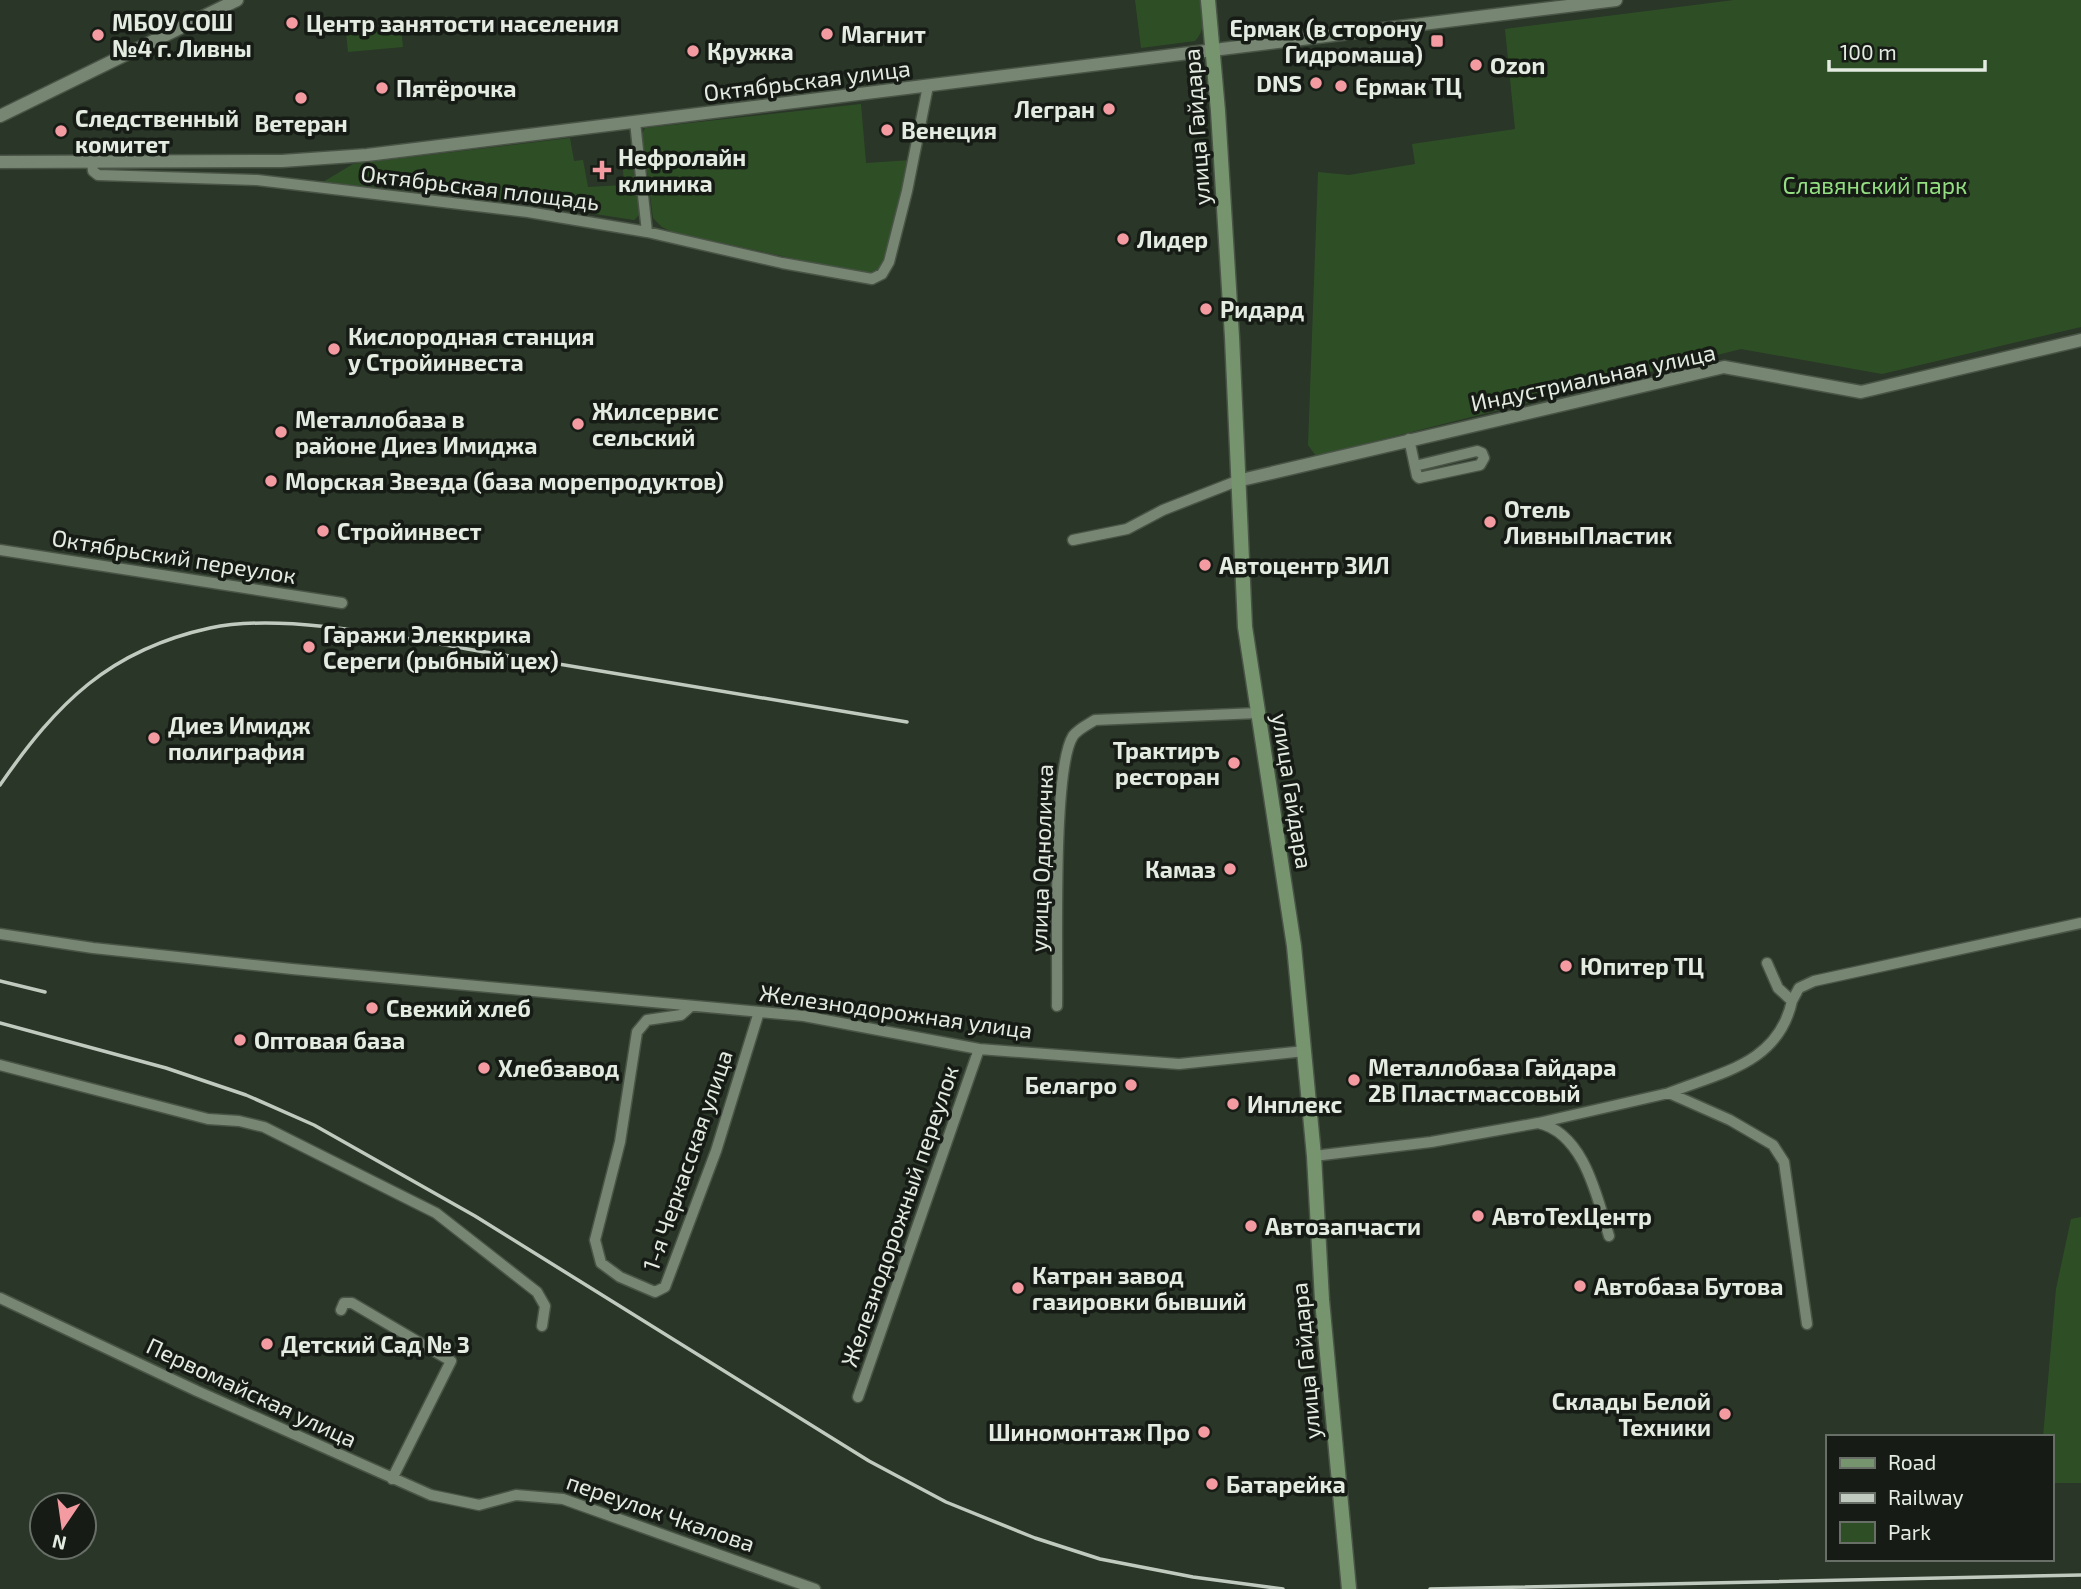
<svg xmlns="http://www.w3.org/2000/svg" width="2081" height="1589" viewBox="0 0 2081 1589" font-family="'Exo 2',sans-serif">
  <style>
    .green { fill: #2e4f26 }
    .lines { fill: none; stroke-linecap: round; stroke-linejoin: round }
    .minor-casing { stroke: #495446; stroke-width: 13 }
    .tertiary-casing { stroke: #495446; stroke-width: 15 }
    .secondary-casing { stroke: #495446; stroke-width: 17 }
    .minor { stroke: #778573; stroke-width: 10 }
    .tertiary { stroke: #778573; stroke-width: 12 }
    .secondary { stroke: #76956f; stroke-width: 14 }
    .rail { stroke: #c1cabf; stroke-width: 3.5 }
    .poi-dot { fill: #f49aa1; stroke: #161c15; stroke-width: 2.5 }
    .labels { text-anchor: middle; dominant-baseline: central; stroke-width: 7; stroke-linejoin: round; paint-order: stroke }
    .poi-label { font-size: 23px; font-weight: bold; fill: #e4ece2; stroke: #161c15; text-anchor: start }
    .street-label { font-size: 23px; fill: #e4ece2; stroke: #161c15 }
    .park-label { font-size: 23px; fill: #93df82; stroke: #161c15 }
  </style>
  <rect width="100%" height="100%" fill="#2a3627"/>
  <!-- green -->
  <path class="green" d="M1135,0H1201C1204,14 1206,30 1195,41L1141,48Z
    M1734,0H2081V327L1882,374L1741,349L1316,456L1308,445L1318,172L1349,175L1415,164L1412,144L1515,129L1505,29Z
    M401,28L403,47L348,52L346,32Z
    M861,104L866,163L911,160L885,264L869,275L672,232L662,227L653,218L642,134L645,128Z
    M570,138L574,161L583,160L588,187L624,185L622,155H635L640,214L634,220L490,198L323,182L353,164Z
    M2081,1217V1483H2051V1437H2043L2056,1289L2071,1219Z"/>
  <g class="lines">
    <defs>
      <path id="minor" d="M635,122L647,232
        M92,162L93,171L98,175L257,180L528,212L647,232L782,263L872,279L882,274L889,262L907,191L928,86
        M1409,439L1417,476L1419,478L1480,465L1484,458L1482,453L1477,451L1415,466
        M1073,540L1127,529L1163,510L1237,481
        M0,550L342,603
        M0,934L93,948L292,969L804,1016L979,1049L1179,1064L1305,1051
        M1792,1001L1799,988L1814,981L2081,923
        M1057,1006C1058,957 1052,769 1073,736C1078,729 1087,725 1095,720L1258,713
        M690,1007L681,1015L647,1020L637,1032L620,1142L595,1240L601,1263L620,1277L655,1292L665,1287L716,1151L759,1012
        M0,1065L208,1119L239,1121L264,1127L436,1213L537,1292L545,1306L542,1326
        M1669,1093C1721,1072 1778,1064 1792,1001L1778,988L1767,963
        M1538,1123L1669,1093L1730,1120L1773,1145L1784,1162L1807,1324
        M1314,1156L1431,1142L1538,1123C1584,1133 1597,1197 1609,1236
        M0,1298L197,1391L431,1495L479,1505L516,1495L563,1499L815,1589
        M341,1310L344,1303H352L451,1361L392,1479
        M858,1397L979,1049"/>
      <path id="tertiary" d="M0,116L237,0
        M0,162L282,161L367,155L1616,0
        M1237,481L1724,367L1861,392L2081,340"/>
      <path id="secondary" d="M1208,0L1218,111L1232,337L1245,627L1294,946L1314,1156L1322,1300L1349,1589"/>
    </defs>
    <!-- minor casing -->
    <use href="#minor" class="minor-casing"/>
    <!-- tertiary casing -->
    <use href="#tertiary" class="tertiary-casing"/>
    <!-- secondary casing -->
    <use href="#secondary" class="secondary-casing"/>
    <!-- minor -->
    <use href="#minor" class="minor"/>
    <!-- tertiary -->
    <use href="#tertiary" class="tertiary"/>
    <!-- secondary -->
    <use href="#secondary" class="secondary"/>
    <!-- rail -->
    <path class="rail" d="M0,785C57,703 109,650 210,628C283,612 403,638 479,651C622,674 765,698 907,722
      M0,981L45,992
      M0,1023L166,1068L246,1095L314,1125L475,1216L869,1461L946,1502L1035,1538L1100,1559L1193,1577L1283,1589
      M1430,1589L2081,1575"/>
  </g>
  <!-- markers -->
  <g class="poi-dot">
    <circle cx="292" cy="23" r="7"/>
    <circle cx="827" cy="34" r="7"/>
    <circle cx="98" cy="35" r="7"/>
    <rect x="1430" y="34" width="14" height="14" rx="3.5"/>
    <circle cx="693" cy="51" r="7"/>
    <circle cx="1476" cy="65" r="7"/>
    <circle cx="1316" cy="83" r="7"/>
    <circle cx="1341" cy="86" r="7"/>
    <circle cx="382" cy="88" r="7"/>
    <circle cx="301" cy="98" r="7"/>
    <circle cx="1109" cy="109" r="7"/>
    <circle cx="887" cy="130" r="7"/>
    <circle cx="61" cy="131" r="7"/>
    <path d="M598.5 159.5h7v7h7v7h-7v7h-7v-7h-7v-7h7z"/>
    <circle cx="1123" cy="239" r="7"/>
    <circle cx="1206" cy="309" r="7"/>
    <circle cx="334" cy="349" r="7"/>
    <circle cx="578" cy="424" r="7"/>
    <circle cx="281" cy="432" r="7"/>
    <circle cx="271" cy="481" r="7"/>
    <circle cx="1490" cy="522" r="7"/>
    <circle cx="323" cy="531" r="7"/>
    <circle cx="1205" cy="565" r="7"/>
    <circle cx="309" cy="647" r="7"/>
    <circle cx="154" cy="738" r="7"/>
    <circle cx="1234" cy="763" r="7"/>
    <circle cx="1230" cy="869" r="7"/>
    <circle cx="1566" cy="966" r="7"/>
    <circle cx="372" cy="1008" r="7"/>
    <circle cx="240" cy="1040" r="7"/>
    <circle cx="484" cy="1068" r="7"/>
    <circle cx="1354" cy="1080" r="7"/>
    <circle cx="1131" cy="1085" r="7"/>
    <circle cx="1233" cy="1104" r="7"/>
    <circle cx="1478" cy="1216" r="7"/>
    <circle cx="1251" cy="1226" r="7"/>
    <circle cx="1580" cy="1286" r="7"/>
    <circle cx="1018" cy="1288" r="7"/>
    <circle cx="267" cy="1344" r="7"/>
    <circle cx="1725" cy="1414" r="7"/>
    <circle cx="1204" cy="1432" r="7"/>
    <circle cx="1212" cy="1484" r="7"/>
  </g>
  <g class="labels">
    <!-- poi labels -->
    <g class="poi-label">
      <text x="112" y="22">МБОУ СОШ<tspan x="112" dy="26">№4 г. Ливны</tspan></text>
      <text x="306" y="23">Центр занятости населения</text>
      <text x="1423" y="28" text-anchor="end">Ермак (в сторону<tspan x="1423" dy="26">Гидромаша)</tspan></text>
      <text x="841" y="34">Магнит</text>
      <text x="707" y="51">Кружка</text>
      <text x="1490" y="65">Ozon</text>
      <text x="1302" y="83" text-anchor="end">DNS</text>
      <text x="1355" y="86">Ермак ТЦ</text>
      <text x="396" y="88">Пятёрочка</text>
      <text x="1095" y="109" text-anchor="end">Легран</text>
      <text x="75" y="118">Следственный<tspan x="75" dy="26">комитет</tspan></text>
      <text x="301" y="123" text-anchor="middle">Ветеран</text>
      <text x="901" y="130">Венеция</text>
      <text x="618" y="157">Нефролайн<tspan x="618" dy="26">клиника</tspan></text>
      <text x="1137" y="239">Лидер</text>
      <text x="1220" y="309">Ридард</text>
      <text x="348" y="336">Кислородная станция<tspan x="348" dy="26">у Стройинвеста</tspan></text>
      <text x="592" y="411">Жилсервис<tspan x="592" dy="26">сельский</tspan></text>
      <text x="295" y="419">Металлобаза в<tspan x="295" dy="26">районе Диез Имиджа</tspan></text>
      <text x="285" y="481">Морская Звезда (база морепродуктов)</text>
      <text x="1504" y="509">Отель<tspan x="1504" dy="26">ЛивныПластик</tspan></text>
      <text x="337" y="531">Стройинвест</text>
      <text x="1219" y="565">Автоцентр ЗИЛ</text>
      <text x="323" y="634">Гаражи Элеккрика<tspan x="323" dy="26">Сереги (рыбный цех)</tspan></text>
      <text x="168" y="725">Диез Имидж<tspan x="168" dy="26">полиграфия</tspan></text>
      <text x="1220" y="750" text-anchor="end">Трактиръ<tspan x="1220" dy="26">ресторан</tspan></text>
      <text x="1216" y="869" text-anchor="end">Камаз</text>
      <text x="1580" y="966">Юпитер ТЦ</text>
      <text x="386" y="1008">Свежий хлеб</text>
      <text x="254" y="1040">Оптовая база</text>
      <text x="1368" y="1067">Металлобаза Гайдара<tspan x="1368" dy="26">2В Пластмассовый</tspan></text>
      <text x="498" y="1068">Хлебзавод</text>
      <text x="1117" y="1085" text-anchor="end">Белагро</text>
      <text x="1247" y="1104">Инплекс</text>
      <text x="1492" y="1216">АвтоТехЦентр</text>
      <text x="1265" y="1226">Автозапчасти</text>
      <text x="1032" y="1275">Катран завод<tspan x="1032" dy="26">газировки бывший</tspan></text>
      <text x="1594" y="1286">Автобаза Бутова</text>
      <text x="281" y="1344">Детский Сад № 3</text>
      <text x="1711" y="1401" text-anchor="end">Склады Белой<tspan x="1711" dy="26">Техники</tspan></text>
      <text x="1190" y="1432" text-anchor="end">Шиномонтаж Про</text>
      <text x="1226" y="1484">Батарейка</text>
    </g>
    <!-- street labels -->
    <g class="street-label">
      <text transform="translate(807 80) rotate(-7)">Октябрьская улица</text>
      <text transform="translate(1196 127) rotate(-94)">улица Гайдара</text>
      <text transform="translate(480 187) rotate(7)">Октябрьская площадь</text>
      <text transform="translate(1593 377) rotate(-12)">Индустриальная улица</text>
      <text transform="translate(174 556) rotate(9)">Октябрьский переулок</text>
      <text transform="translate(1293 791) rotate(81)">улица Гайдара</text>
      <text transform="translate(1041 858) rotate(-88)">улица Одноличка</text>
      <text transform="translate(896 1011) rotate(8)">Железнодорожная улица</text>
      <text transform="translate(687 1160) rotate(-71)">1-я Черкасская улица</text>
      <text transform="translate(899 1216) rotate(-71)">Железнодорожный переулок</text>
      <text transform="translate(1305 1361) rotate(-95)">улица Гайдара</text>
      <text transform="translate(252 1392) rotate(25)">Первомайская улица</text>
      <text transform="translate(661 1512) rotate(19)">переулок Чкалова</text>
    </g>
    <!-- park labels -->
    <g class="park-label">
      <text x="1875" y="185">Славянский парк</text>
    </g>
  </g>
  <!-- legend -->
  <rect x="1826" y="1435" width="228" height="126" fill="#161c15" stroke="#686f67" stroke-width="2"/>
  <rect x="1840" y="1458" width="35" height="10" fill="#76956f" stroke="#686f67" stroke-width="2"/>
  <text x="1888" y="1470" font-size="21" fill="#e4ece2">Road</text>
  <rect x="1840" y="1493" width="35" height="10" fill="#c1cabf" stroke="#686f67" stroke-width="2"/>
  <text x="1888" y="1505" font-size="21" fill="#e4ece2">Railway</text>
  <rect x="1840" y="1522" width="35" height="21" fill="#2e4f26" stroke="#686f67" stroke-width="2"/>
  <text x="1888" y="1540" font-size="21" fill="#e4ece2">Park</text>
  <!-- north arrow -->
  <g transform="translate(63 1526) rotate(193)"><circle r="33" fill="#161c15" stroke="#686f67" stroke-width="2"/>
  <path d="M0-5L12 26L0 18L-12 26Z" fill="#f49aa1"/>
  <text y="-10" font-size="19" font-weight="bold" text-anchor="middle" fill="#e4ece2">N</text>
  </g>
  <!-- scale -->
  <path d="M1829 60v10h156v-10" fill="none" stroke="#e4ece2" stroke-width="3.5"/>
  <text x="1840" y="60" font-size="21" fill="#e4ece2" stroke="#161c15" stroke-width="5" paint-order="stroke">100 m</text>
</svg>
